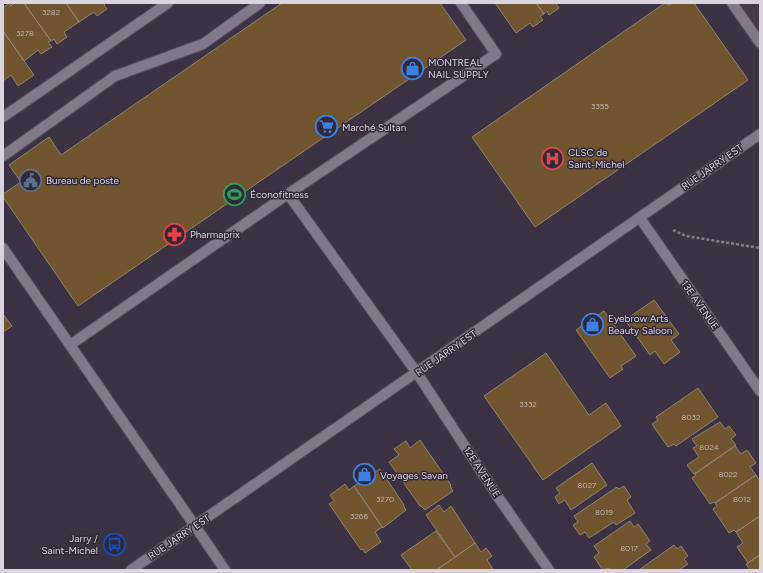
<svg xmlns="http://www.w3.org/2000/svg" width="763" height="573" viewBox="0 0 763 573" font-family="Figtree,sans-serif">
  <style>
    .industrial { fill: #483946 }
    .building { fill: #71552f; stroke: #908372 }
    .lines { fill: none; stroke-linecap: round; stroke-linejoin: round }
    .lane-casing { stroke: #554f5c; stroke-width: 12 }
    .street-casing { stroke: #554f5c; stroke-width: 12 }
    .secondary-casing { stroke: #554f5c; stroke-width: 12 }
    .path { stroke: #847e8b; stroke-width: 2.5; stroke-dasharray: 3 2; stroke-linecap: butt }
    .lane { stroke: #81788a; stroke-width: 10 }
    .street { stroke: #81788a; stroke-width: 10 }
    .secondary { stroke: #81788a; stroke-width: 10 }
    .labels { text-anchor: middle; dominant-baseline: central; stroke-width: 3; stroke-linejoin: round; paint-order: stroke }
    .number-label { font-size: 8px; fill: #bfb4b2 }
    .poi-label { font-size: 10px; fill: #d9d4de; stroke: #312938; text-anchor: start }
    .street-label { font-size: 10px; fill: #d9d4de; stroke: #312938 }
  </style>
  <rect width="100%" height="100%" fill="#3b3343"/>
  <!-- industrial -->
  <path class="industrial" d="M732,3H760V43Z"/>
  <!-- building -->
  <path class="building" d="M9,3L11,6L14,3H24L51,41L48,42L52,47L41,54L38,50L24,61L3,31V8Z
    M24,3H66L79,22L64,32L67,37L57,44L54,39L51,41Z
    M66,3H106L104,5L107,9L97,16L94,12L79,22Z
    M282,3H440L466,40L78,306L3,197V194L21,182L9,165L49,137L61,155Z
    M495,3H536L544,14L540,16L543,20L533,27L530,23L516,33Z
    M536,3H558L556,4L559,8L549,15L547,11L544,14Z
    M665,3L669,5L672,3H694L748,80L535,227L472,137Z
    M3,31L34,75L18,86L11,75L3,81Z
    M654,300L679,334L671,340L680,352L664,364L655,351L650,355L625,320Z
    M604,311L636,356L621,366L623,369L610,378L576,330Z
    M3,314L12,326L3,332Z
    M546,353L589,415L606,403L621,426L543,480L484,396Z
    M698,388L718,417L676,446L674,444L668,447L652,424L658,420L656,417Z
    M720,422L725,429L729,426L736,435L731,439L736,445L694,474L687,465L699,457L693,448L697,446L692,439Z
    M420,440L451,485L450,486L453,491L425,510L421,506H420L389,462L399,455L394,449L406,441L410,448Z
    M735,446L741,454L747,450L756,463L750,467L756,475L715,503L714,502L710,504L692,478L696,475L695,474Z
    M592,463L607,485L571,510L565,500L559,504L555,497L560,493L556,488Z
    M368,468L372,474L380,469L404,505H403L406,510L383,528L354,486L360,482L356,476Z
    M756,475L760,481V516L736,532L734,530L729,533L713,509L717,506L715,503Z
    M345,484L349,490L354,486L382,527L375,532L381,542L365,553L363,549L361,550L329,504L334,501L330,495Z
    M624,486L631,497L627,500L635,513L616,525L614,522L589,538L585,532L580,535L573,525L578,522L574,516L617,487L619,489Z
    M439,505L444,512L451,506L475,543L455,557L426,515Z
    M760,516V555L748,563L737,547L743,543L736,532Z
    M630,521L634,527L638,524L650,541L646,544L651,550L623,570H611L609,568L603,570L594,557L599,553L594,546Z
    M436,531L455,557L436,570H412L401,555Z
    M475,543L481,552L486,548L492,556L487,560L493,569L491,570H437Z
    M674,545L677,549L681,546L688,556L684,559L688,564L679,570H639Z
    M760,555V570H750L746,564Z"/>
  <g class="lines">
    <defs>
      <path id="lane" d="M3,117L168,3
        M3,156L115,76L203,44L260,3
        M288,194L417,373
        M3,248L195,526
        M70,345L288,194L496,54L461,3"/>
      <path id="street" d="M732,3L760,43
        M640,218L760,391
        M417,373L498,497L549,570
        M195,526L225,570"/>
      <path id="secondary" d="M131,570L760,134"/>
    </defs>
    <!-- lane casing -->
    <use href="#lane" class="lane-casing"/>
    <!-- street casing -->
    <use href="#street" class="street-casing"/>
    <!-- secondary casing -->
    <use href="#secondary" class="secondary-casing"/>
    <!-- path -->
    <path class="path" d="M673,230L686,236L760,248"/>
    <!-- lane -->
    <use href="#lane" class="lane"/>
    <!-- street -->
    <use href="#street" class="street"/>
    <!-- secondary -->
    <use href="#secondary" class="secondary"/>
  </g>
  <!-- icons -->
  <defs>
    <symbol id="shop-ring" viewBox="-11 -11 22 22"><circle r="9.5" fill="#312938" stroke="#3f7fe0" stroke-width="1.5"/><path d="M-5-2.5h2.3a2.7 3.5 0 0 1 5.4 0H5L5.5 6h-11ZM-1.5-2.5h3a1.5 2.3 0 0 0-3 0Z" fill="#3f7fe0"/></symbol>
    <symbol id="supermarket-ring" viewBox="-11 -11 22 22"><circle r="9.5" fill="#312938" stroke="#3f7fe0" stroke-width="1.5"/><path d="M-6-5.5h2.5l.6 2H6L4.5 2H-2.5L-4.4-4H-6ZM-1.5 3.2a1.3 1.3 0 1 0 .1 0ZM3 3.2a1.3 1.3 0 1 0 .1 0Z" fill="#3f7fe0"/></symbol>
    <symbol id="hospital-ring" viewBox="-11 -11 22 22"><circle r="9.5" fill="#312938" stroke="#e0444e" stroke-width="1.5"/><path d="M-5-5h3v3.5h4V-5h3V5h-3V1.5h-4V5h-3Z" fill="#e0444e"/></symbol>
    <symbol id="civic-ring" viewBox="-11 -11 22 22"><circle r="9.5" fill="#312938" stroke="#5c6f8a" stroke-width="1.5"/><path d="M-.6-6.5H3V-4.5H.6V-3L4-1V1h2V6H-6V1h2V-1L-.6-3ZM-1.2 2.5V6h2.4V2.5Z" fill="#5c6f8a"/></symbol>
    <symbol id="stadium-ring" viewBox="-11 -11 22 22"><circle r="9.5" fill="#312938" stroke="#2e9e5b" stroke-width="1.5"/><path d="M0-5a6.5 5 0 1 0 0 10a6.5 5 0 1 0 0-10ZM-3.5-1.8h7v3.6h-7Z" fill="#2e9e5b"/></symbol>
    <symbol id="pharmacy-ring" viewBox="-11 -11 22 22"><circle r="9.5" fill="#312938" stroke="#e0444e" stroke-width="1.5"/><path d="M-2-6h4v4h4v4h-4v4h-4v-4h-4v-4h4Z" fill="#e0444e"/></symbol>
    <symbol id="bus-ring" viewBox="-11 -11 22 22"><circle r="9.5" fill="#312938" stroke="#1a4fb4" stroke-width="1.5"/><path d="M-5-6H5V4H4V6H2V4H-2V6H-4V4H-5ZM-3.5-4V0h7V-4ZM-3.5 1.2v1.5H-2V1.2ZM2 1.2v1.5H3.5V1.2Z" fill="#1a4fb4"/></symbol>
  </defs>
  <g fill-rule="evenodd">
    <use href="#shop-ring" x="400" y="56" width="25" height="25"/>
    <use href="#supermarket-ring" x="314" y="114" width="25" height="25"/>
    <use href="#hospital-ring" x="540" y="146" width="25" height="25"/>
    <use href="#civic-ring" x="18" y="168" width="25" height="25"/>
    <use href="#stadium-ring" x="222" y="182" width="25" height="25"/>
    <use href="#pharmacy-ring" x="162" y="222" width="25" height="25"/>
    <use href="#shop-ring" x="580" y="312" width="25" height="25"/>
    <use href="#shop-ring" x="352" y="462" width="25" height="25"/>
    <use href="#bus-ring" x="102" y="532" width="25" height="25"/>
  </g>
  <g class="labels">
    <!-- number labels -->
    <g class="number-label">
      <text x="51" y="12">3282</text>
      <text x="25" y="33">3278</text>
      <text x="600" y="106">3355</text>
      <text x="528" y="404">3332</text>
      <text x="691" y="417">8032</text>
      <text x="709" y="447">8024</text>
      <text x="728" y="474">8022</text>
      <text x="587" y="485">8027</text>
      <text x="385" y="499">3270</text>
      <text x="742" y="499">8012</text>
      <text x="604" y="512">8019</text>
      <text x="359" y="516">3266</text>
      <text x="629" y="548">8017</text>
    </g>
    <!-- poi labels -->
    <g class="poi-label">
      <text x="428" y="62">MONTREAL<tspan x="428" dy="12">NAIL SUPPLY</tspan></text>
      <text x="342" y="127">Marché Sultan</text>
      <text x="568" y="152">CLSC de<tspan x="568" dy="12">Saint-Michel</tspan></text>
      <text x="46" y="180">Bureau de poste</text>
      <text x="250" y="194">Éconofitness</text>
      <text x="190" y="234">Pharmaprix</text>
      <text x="608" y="318">Eyebrow Arts<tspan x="608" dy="12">Beauty Saloon</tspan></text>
      <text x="380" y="475">Voyages Savan</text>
      <text x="98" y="538" text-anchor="end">Jarry /<tspan x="98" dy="12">Saint-Michel</tspan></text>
    </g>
    <!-- street labels -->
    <g class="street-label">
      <text transform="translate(712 167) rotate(-35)">RUE JARRY EST</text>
      <text transform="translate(700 305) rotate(55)">13E AVENUE</text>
      <text transform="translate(446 353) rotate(-35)">RUE JARRY EST</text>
      <text transform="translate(482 472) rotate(57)">12E AVENUE</text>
      <text transform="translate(179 537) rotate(-34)">RUE JARRY EST</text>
    </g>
  </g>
  <!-- border -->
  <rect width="763" height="573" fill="none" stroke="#d9d4de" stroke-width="8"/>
</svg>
